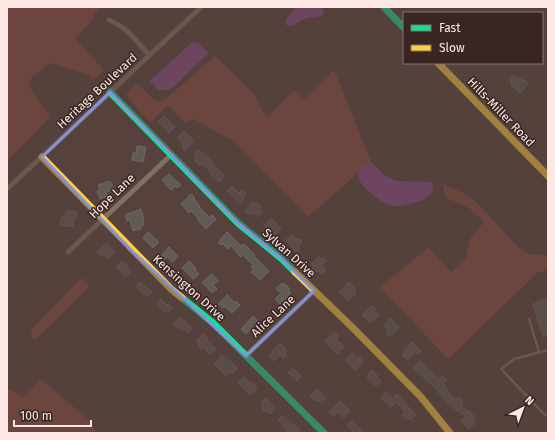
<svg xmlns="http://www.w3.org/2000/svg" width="555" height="440" viewBox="0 0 555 440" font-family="'Fira Sans',sans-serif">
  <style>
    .green { fill: #864a40 }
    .water { fill: #8d4a87 }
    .building { fill: #605c55; stroke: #6b6961 }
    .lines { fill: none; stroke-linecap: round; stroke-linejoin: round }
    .lane { stroke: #7e7362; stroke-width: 2.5 }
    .street { stroke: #7e7362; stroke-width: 5 }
    .fast { stroke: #16e098; stroke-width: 7 }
    .slow { stroke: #ffcf43; stroke-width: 7 }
    .marked { fill: none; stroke: #8293de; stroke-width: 3; stroke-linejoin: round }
    .labels { text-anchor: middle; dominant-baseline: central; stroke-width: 3; stroke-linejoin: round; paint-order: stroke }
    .street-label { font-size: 12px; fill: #fde8e5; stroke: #392623 }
  </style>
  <rect width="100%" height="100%" fill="#56413c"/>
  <!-- green -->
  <path class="green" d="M7,7H100L95,13L93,19L75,39L104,70L93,80L89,75L50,63L32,77L29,82L31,89L50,117L7,161Z
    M215,56L255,95L263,112L268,117L294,90L304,99L334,70L371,162L364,165L358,173L308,217L234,141L193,119L184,122L168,105L150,123L135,106L126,95L137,83L154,100L160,101L168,97Z
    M443,184L465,194L476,202L519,248L529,254L548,256V270L537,273L448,359L380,287L429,247L451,272L466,258L471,237L484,222L469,208L445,197Z
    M80,279H84L88,283L89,287L36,339L32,338L31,330Z
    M41,379L90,421L96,433H7V389L24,397Z"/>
  <!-- water -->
  <path class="water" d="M297,7H322L324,12L321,16C316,17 309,17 304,19C296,22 297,27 286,25V19Z
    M194,42L200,44L209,53L170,90H162L159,91L150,81L191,43Z
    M371,162L384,175L396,181L431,182L433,186C433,189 433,191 431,193C428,198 421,201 416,202C409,204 401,207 394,206C386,205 378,199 372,194C358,183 350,170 371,162Z"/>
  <!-- building -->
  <path class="building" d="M513,75L516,78L517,77L521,80L522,79L524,81L525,80L529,83L520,93L510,84L512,82L509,79Z
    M164,116L175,127L169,133L158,122Z
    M184,131L194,141L185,151L182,147L184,145L177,138Z
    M137,146L146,147L143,162L132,160L133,153H136Z
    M199,150L212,161L211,162L225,176L219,182L210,174L211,172L202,164L200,166L194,160L197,157L194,154Z
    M169,174L181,185L177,188L175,186L171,190L162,180Z
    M110,181L114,189L106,192L108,196L100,199L97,191L100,190L98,185Z
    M232,186L239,193L242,190L246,194L243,197L244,199L239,203L227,191Z
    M191,194L195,198L194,199L200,206L199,207L210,218L212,215L216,219L206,229L197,219L198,218L191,211L189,213L181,204Z
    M253,202L256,204L257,203L261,206L260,208L262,212L257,217L251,213L249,215L245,211Z
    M141,209L144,221H143L144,225L140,226L141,229L133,231L130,220L127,221L125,215Z
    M67,211L77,212L76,218H74L73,227L60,225L62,216H66Z
    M271,218L281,228L275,235L264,226Z
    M148,232L159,242L153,248L143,238Z
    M227,232L241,246L243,244L247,247L255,255L254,256L269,271L260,280L251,272L254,269L251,267L253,265L243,255L241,257L231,246L228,249L223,244L221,245L218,243L220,241V240Z
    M292,235L297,240L299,238L302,241L300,243L301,244L298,247L300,249L297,253L289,245L290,244L286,240Z
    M106,243L115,252L108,259L103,255L102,257L97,252Z
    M169,247L178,256L173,262L167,257L163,261L159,258Z
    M319,257L322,259L323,258L326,261L322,265L326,269L321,274L318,271L317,272L312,268L313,266L311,264Z
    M122,261L128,266L127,267L131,272L126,277L116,267Z
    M189,261L196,268L195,270L199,274L193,279L182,268Z
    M212,274L218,281L213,285L217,289L212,293L202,282Z
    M140,282L152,292L147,297L136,287Z
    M349,282L356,289L354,291L356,293L348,301L339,292Z
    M282,283L284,285L285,284L290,289L289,291L291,293L280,304L275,299L281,293L276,288Z
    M227,295L235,303L236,301L240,305L232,313L225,306L223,308L218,304Z
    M548,298V335L543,337L533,304L538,303V301Z
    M161,299L167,305L168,304L172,308L169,312L166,310L164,312L156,304Z
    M372,306L376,309L374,311L379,315L370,323L362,315L370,307L371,308Z
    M253,316L258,321L246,334L241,329Z
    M180,317L192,328L188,333L185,330L183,331L179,327L177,328L173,325Z
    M390,318L399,327L390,337L386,333L388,331L384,325Z
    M334,332L339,336L336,339L344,347L337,354L325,341Z
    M203,334L208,339L206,340L216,349L210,354L204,348L202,350L198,347L200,345L196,341Z
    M412,342L421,351L418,354L416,352L407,360L402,355L405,352L404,350Z
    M280,343L287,350L285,353L286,355L283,358L280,355L274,361L269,357L273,353L271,352Z
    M352,353L358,359L360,356L364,360L355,370L345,360Z
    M222,355L238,368L232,374L229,372L226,376L214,364Z
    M420,361L439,379L442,376L447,380L443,384L448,390L447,391L455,400L459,397L463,402L461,404L467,411L468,410L475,417L472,420L475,423L469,429L461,421L466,417L460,411L459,412L455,409L450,403L448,404L444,399H445L438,392L439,391L413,368Z
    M293,368L301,376L297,381L288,373Z
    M372,370L378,376L377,377L381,381L376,386L367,378L369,375L368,374Z
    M244,377L252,384L253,383L257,388L250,395L238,383Z
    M317,389L326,398L321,403L317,400L316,401L310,396Z
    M386,392L393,398L397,394L416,415L410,420L408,418L406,420L402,415L405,412L396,402L391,407L381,398Z
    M266,398L276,408L270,414L267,410L265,412L262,409L264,407L262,405L263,404L261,402Z
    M340,401L350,411L344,418L338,412L333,417L329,412Z
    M283,415L296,427L297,426L300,430L298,433H289L282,426L283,425L278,420Z
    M352,420L365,433H354L347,426Z"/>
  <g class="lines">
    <!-- lane -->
    <path class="lane" d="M529,319L539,352
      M548,350L514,359L501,369L545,415L548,413"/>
    <!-- street -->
    <path class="street" d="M109,20C126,26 137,42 149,55
      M7,189L201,7
      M68,252L171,155
      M246,356L314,291"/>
    <!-- fast -->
    <path class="fast" d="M384,7L404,28
      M110,92L238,223L282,259L295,272
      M182,298L213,323L324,433"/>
    <!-- slow -->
    <path class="slow" d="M438,63L548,176
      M42,157L171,289L182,298
      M295,272L353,328L421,397L450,433"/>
  </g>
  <!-- marked area -->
  <path d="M0 0H555V440H0ZM110,92L238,223L282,259L314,291L246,356L133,252L42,157Z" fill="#56413c" fill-opacity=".55" fill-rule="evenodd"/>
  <path class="marked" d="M110,92L238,223L282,259L314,291L246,356L133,252L42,157Z"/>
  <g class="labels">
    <!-- street labels -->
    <g class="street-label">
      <text transform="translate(97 91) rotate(-43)">Heritage Boulevard</text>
      <text transform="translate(501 112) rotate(46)">Hills-Miller Road</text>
      <text transform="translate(112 196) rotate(-44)">Hope Lane</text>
      <text transform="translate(289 253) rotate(42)">Sylvan Drive</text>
      <text transform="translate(189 288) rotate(42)">Kensington Drive</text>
      <text transform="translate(273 316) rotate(-43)">Alice Lane</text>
    </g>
  </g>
  <!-- border -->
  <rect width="555" height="440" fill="none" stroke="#fde8e5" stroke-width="16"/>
  <!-- legend -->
  <rect x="403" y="12" width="140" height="52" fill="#392623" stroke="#877471"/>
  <rect x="411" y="25" width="20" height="6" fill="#16e098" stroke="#877471"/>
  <text x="439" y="32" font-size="12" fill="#fde8e5">Fast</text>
  <rect x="411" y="45" width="20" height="6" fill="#ffcf43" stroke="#877471"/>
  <text x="439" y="52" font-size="12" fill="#fde8e5">Slow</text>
  <!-- north arrow -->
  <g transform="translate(523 408) rotate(42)" stroke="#392623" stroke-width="3" paint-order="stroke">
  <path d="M0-3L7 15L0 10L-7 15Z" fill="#fde8e5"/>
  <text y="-6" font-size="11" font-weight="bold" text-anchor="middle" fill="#fde8e5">N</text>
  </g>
  <!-- scale -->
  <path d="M14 420v6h77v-6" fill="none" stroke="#fde8e5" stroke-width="2"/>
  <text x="20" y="420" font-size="12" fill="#fde8e5" stroke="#392623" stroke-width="3" paint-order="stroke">100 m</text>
</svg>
